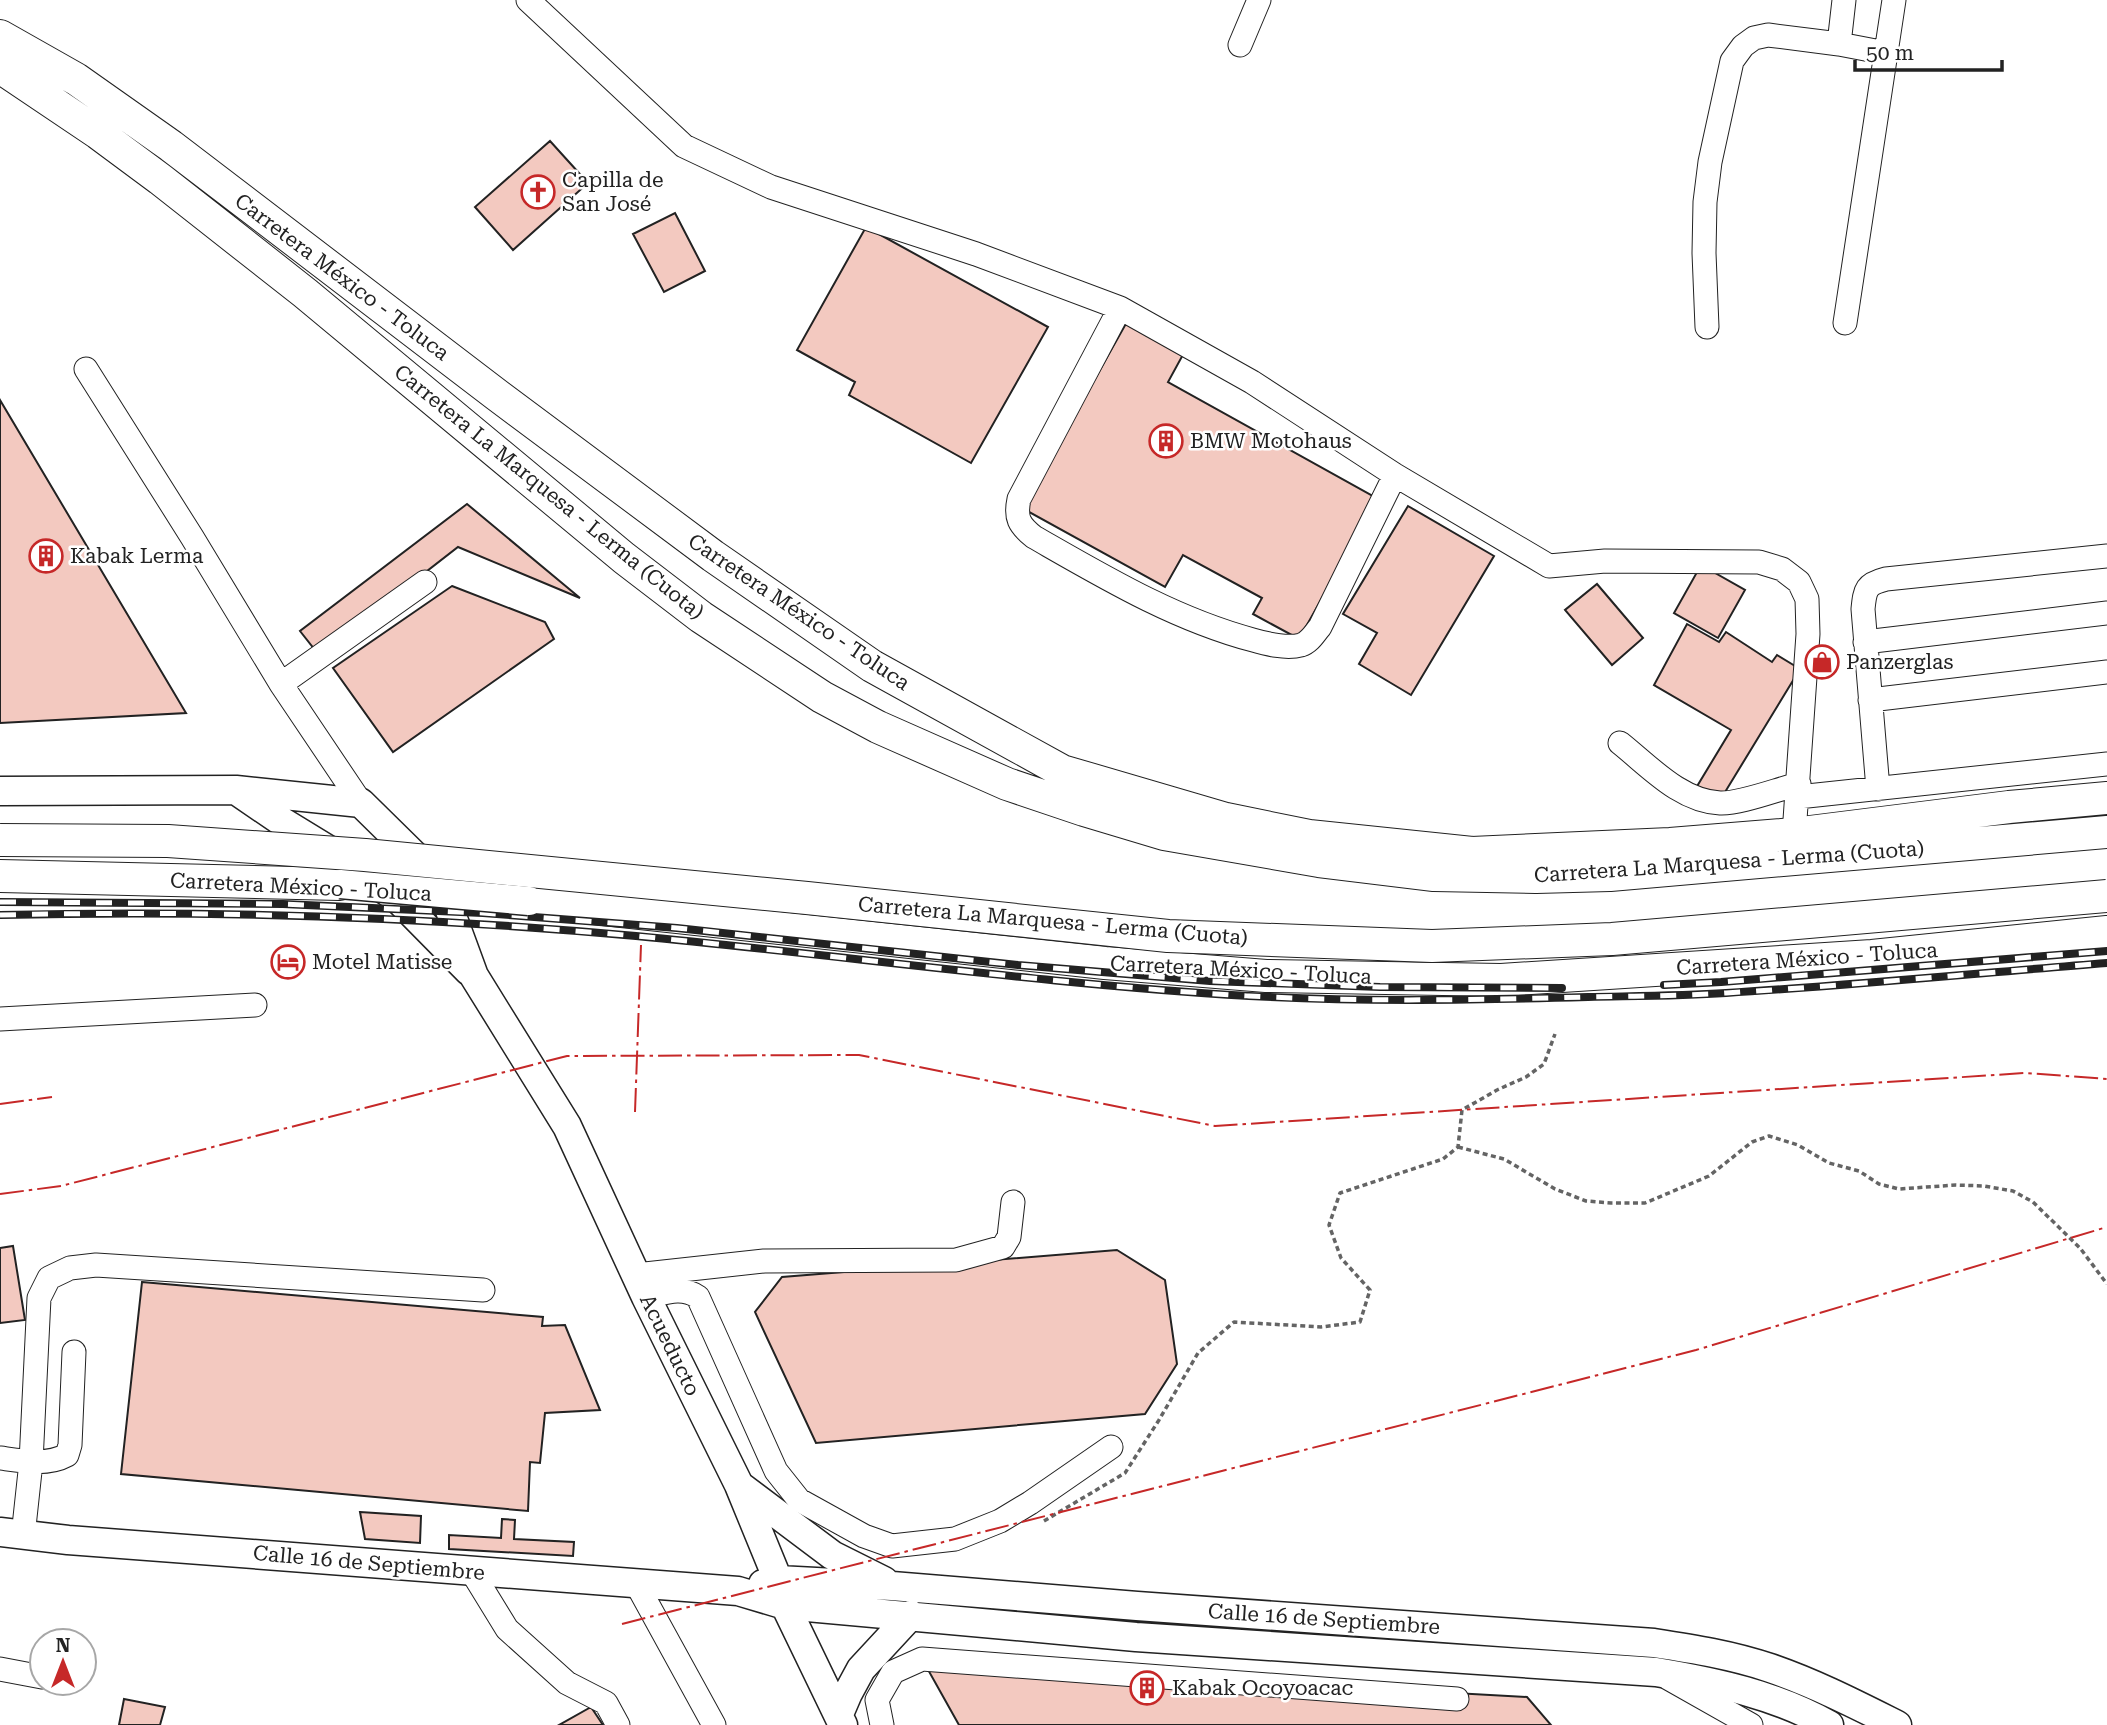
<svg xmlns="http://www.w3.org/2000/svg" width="2107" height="1725" viewBox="0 0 2107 1725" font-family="'Roboto Serif',serif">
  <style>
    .building { fill: #f3c9c0; stroke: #222; stroke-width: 2 }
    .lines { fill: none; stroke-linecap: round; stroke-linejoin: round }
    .minor-casing { stroke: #222; stroke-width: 25 }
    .major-casing { stroke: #222; stroke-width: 31 }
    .highway-casing { stroke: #222; stroke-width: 34 }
    .path { stroke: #646464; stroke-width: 3.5; stroke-dasharray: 5 3.5; stroke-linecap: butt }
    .minor { stroke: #fff; stroke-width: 23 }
    .major { stroke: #fff; stroke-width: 28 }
    .highway { stroke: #fff; stroke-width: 32 }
    .rail-casing { stroke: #222; stroke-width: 8 }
    .rail { stroke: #fff; stroke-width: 5; stroke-dasharray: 16; stroke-linecap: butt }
    .major-bridge-casing { stroke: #222; stroke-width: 31; stroke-linecap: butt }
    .highway-bridge-casing { stroke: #222; stroke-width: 34; stroke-linecap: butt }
    .major-bridge { stroke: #fff; stroke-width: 28 }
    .highway-bridge { stroke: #fff; stroke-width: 32 }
    .power { stroke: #c62828; stroke-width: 2; stroke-dasharray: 24 5 3.5 5; stroke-linecap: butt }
    .labels { text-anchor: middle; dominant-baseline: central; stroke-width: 5; stroke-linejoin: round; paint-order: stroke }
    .poi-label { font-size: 21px; fill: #222; stroke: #fff; text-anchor: start }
    .street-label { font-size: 21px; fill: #222; stroke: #fff }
  </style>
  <rect width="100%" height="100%" fill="#fff"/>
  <!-- building -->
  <path class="building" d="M550,141L588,183L513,250L475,207Z
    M675,213L705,271L664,292L633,234Z
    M866,227L1048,327L971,463L849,395L855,382L797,350Z
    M1128,320L1185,351L1168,382L1378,499L1299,639L1253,614L1262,598L1183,555L1165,587L1022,508Z
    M0,400L186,713L0,723Z
    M467,504L580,598L458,547L319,655L300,631Z
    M1408,506L1494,556L1411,695L1359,664L1377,633L1343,614Z
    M1701,565L1745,590L1718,638L1674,613Z
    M1597,584L1643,638L1612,665L1565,610Z
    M452,586L545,622L554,639L393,752L333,668Z
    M1687,624L1719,642L1726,632L1772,662L1777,655L1800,669L1719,802L1696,788L1731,730L1654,685Z
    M13,1246L25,1320L0,1323V1248Z
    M1117,1250L1165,1280L1177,1364L1145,1414L816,1443L755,1312L782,1277Z
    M142,1282L543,1317L542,1326L565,1325L600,1410L545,1413L540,1463L530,1462L528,1511L121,1474Z
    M360,1512L421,1516L420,1543L365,1539Z
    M502,1519L515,1520L514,1539L574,1542L573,1556L449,1549V1535L501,1538Z
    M922,1659L1185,1678L1527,1697L1551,1725H959Z
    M124,1699L165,1707L160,1725H119Z
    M591,1707L603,1725H559Z"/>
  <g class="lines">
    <defs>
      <path id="minor" d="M528,0L684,146L771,187L976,254L1120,308L1019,499C1015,518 1019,525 1034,537C1104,577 1174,619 1253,640C1267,644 1286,649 1301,645C1310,642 1314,634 1320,627L1395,475
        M1839,44L1844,0
        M1240,45L1259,0
        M1120,308L1252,382L1395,475L1549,566L1605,561L1759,562L1782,569L1799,582L1807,599L1808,634L1794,834
        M1845,323L1894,0
        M1707,327L1704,253L1705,202L1710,162L1732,61L1743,46L1754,38L1768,35L1839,44L1886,53
        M86,369L192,537L281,684L361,803
        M1865,642L2107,613
        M281,684L425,582
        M1870,700L2107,672
        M1620,743C1649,766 1680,801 1720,803C1740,804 1778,789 1799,784
        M1878,789L1863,609C1865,589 1866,584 1886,579L2107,556
        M1798,797L2107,764
        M0,1019L255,1005
        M636,1275L764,1261L956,1260L1003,1247L1009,1237L1013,1202
        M646,1297C665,1293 682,1286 698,1297L776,1471L799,1500L864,1536L892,1546L955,1539L1000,1521L1030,1503L1111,1447
        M0,1458C22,1461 47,1466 67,1455L70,1445L74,1352
        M23,1536L31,1462L39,1298L49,1278L70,1268L96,1265L483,1290
        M472,1572L507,1629L567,1683L606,1703L618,1725
        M636,1583L714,1725
        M0,1669L42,1677
        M1668,1678L1751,1725
        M882,1725L877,1700L893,1672L922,1659L1457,1699"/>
      <path id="major" d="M0,791L236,790L361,803L423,864L448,905L474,976L567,1126L646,1297L739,1485L778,1580L785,1605L843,1725
        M237,791L281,821L335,854
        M374,882L398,899L469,971
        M740,1486L832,1555L884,1581
        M0,1532L68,1540L738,1591L785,1605L1136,1637L1656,1672C1716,1682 1776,1695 1829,1725
        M763,1584L778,1580L892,1586L1137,1606L1654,1643C1693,1649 1732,1655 1770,1668C1814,1683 1855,1704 1897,1725
        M839,1714L848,1693L861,1669L911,1615"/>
      <path id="highway" d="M0,36L76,79L171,146L497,395L713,556L872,666L1062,771L1226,819L1309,836L1472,853L1670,844L1794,834L2009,807L2107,798
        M0,67L98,133L160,179L305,293L624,558L701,617L822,697L878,727L1007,784L1084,810L1164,834L1319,861L1434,875L1536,877L1610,875L2107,832
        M0,876L340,884
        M529,901L1105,963L1266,976L1501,980L1872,956L2107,932"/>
    </defs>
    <!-- minor casing -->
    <use href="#minor" class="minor-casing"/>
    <!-- major casing -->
    <use href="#major" class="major-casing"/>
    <!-- highway casing -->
    <use href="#highway" class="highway-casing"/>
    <!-- path -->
    <path class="path" d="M1458,1147L1504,1159L1555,1189L1586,1201L1611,1203H1645L1709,1176L1752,1142L1769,1136L1798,1145L1829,1163L1859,1171L1879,1184L1899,1189L1956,1185L1984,1186L2013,1191L2033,1202L2080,1248L2107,1284
      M1044,1521L1125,1473L1159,1420L1198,1353L1234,1322L1321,1327L1360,1322L1370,1290L1341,1258L1329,1225L1340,1193L1443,1159L1458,1147L1462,1110L1497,1090L1526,1077L1544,1064L1555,1034"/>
    <!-- minor -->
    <use href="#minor" class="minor"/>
    <!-- major -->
    <use href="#major" class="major"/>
    <!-- highway -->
    <use href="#highway" class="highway"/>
    <defs>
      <path id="rail" d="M0,902L283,904L483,913L677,928L1018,965L1210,981L1380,987L1562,988
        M0,915C212,910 425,917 636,936C840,955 1044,984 1249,996C1362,1002 1475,1000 1588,997C1634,996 1680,996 1726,993C1853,985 1980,973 2107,963
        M1664,985L1721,982L2107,951"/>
    </defs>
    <!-- rail casing -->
    <use href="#rail" class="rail-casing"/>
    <!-- rail -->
    <use href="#rail" class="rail"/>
    <defs>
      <path id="major-bridge" d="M340,884L529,901"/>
      <path id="highway-bridge" d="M0,840L168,841L365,855L807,898L1168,936L1432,946L1612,939L2107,896"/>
    </defs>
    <!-- major-bridge casing -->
    <use href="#major-bridge" class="major-bridge-casing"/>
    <!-- highway-bridge casing -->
    <use href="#highway-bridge" class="highway-bridge-casing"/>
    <!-- major-bridge -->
    <use href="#major-bridge" class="major-bridge"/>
    <!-- highway-bridge -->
    <use href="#highway-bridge" class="highway-bridge"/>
    <!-- power -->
    <path class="power" d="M0,1104L52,1097
      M635,1112L641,945
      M0,1194L61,1186L567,1056L859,1055L1215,1126L2025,1073L2107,1079
      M622,1624L1696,1350L2107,1227"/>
  </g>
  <!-- icons -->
  <defs>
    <symbol id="church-ring" viewBox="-11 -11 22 22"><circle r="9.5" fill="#fff" stroke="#c62828" stroke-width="1.5"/><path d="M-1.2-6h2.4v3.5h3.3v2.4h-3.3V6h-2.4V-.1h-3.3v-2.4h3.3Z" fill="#c62828"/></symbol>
    <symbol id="building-ring" viewBox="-11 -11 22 22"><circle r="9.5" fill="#fff" stroke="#c62828" stroke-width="1.5"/><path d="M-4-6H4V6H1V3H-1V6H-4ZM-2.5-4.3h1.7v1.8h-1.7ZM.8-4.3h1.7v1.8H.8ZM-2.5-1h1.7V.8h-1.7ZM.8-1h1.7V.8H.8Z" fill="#c62828"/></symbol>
    <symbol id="shop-ring" viewBox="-11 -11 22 22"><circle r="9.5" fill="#fff" stroke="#c62828" stroke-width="1.5"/><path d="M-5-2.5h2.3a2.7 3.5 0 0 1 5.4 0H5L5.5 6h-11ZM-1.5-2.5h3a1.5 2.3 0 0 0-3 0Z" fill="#c62828"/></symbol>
    <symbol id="hotel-ring" viewBox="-11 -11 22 22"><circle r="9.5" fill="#fff" stroke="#c62828" stroke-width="1.5"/><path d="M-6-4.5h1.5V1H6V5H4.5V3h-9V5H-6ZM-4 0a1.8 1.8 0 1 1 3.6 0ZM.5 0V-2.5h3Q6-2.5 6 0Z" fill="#c62828"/></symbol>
  </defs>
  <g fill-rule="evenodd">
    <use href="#church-ring" x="519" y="173" width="38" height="38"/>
    <use href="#building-ring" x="1147" y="422" width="38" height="38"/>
    <use href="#building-ring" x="27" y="537" width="38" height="38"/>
    <use href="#shop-ring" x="1803" y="643" width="38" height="38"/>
    <use href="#hotel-ring" x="269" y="943" width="38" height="38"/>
    <use href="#building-ring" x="1128" y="1669" width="38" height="38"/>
  </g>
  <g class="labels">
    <!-- poi labels -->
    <g class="poi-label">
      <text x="562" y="180">Capilla de<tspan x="562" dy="24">San José</tspan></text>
      <text x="1190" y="441">BMW Motohaus</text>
      <text x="70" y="556">Kabak Lerma</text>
      <text x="1846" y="662">Panzerglas</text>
      <text x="312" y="962">Motel Matisse</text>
      <text x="1172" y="1688">Kabak Ocoyoacac</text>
    </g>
    <!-- street labels -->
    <g class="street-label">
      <text transform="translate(342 277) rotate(37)">Carretera México - Toluca</text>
      <text transform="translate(549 492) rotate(39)">Carretera La Marquesa - Lerma (Cuota)</text>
      <text transform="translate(799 612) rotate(34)">Carretera México - Toluca</text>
      <text transform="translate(1729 862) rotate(-4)">Carretera La Marquesa - Lerma (Cuota)</text>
      <text transform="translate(301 887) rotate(3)">Carretera México - Toluca</text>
      <text transform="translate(1053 921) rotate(5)">Carretera La Marquesa - Lerma (Cuota)</text>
      <text transform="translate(1807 959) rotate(-4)">Carretera México - Toluca</text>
      <text transform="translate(1241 970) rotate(3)">Carretera México - Toluca</text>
      <text transform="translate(670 1345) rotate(64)">Acueducto</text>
      <text transform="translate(369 1563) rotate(5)">Calle 16 de Septiembre</text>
      <text transform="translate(1324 1619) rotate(4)">Calle 16 de Septiembre</text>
    </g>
  </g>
  <!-- north arrow -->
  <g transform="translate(63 1662)"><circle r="33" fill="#ffffff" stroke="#a7a7a7" stroke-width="2"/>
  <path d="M0-5L12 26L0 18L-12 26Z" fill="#c62828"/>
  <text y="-10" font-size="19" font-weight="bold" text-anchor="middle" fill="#222222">N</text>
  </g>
  <!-- scale -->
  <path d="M1855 60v10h147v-10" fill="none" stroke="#222222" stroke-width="3.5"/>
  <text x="1866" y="60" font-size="21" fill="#222222" stroke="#ffffff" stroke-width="5" paint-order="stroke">50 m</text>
</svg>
